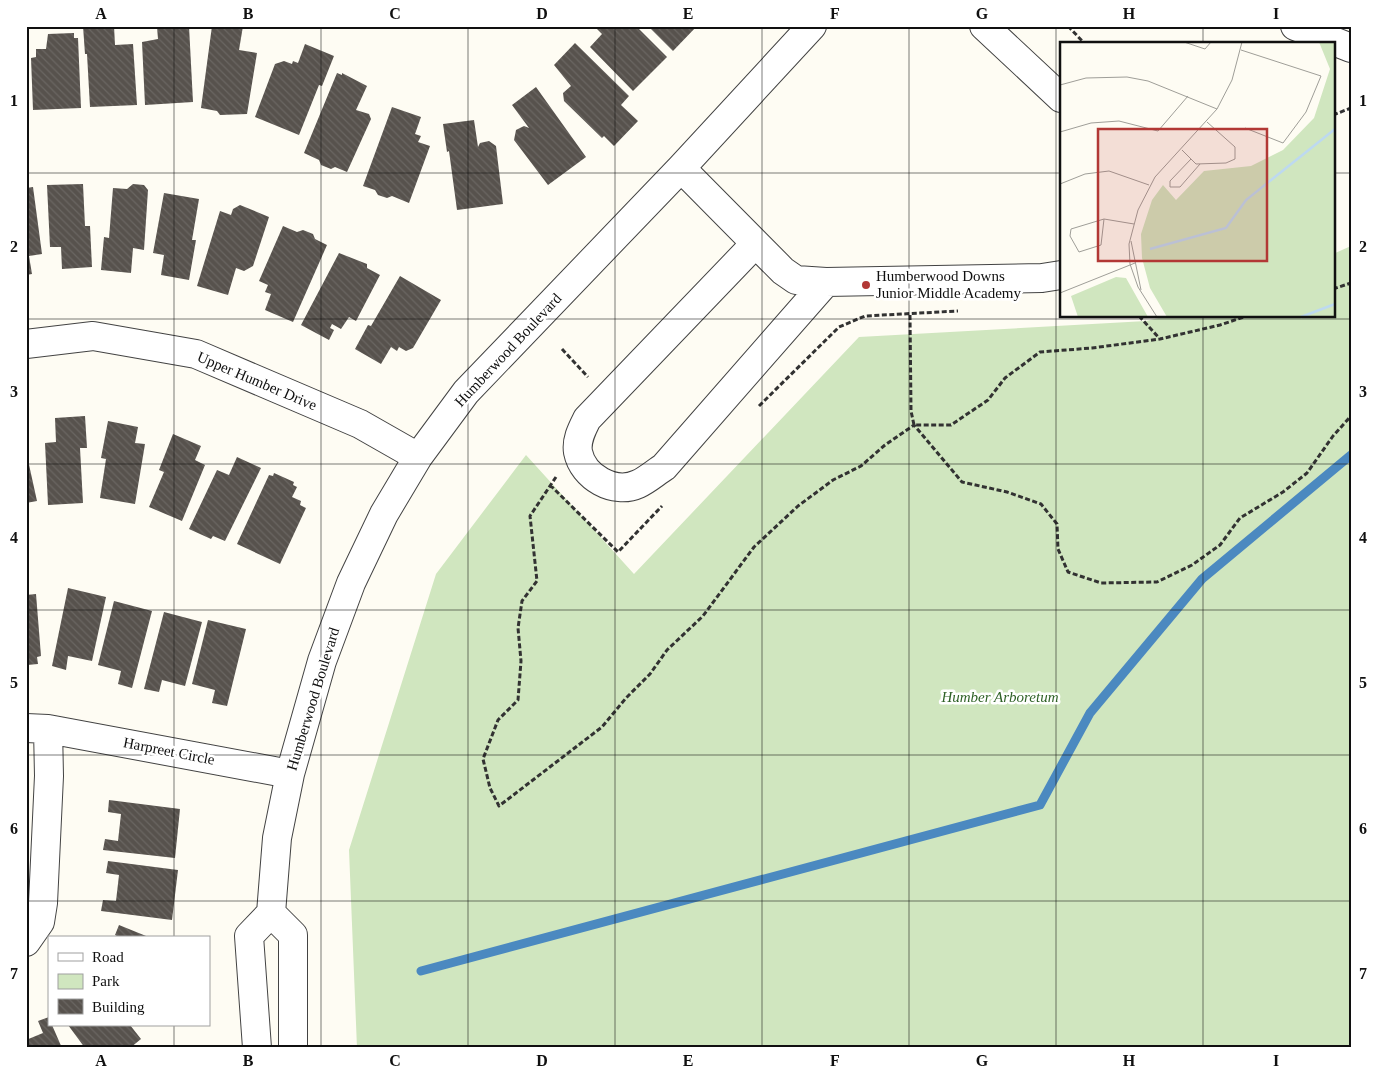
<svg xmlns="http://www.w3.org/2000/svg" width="1377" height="1074" viewBox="0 0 1377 1074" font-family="'Times New Roman',serif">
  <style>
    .park { fill: #d0e6bf }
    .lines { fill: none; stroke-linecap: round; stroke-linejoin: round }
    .stream { stroke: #4b89c0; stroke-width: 9 }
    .building { fill: url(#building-back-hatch) }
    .minor-casing { stroke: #434343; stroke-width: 30 }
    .path { stroke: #323232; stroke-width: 3; stroke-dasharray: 5 2.5; stroke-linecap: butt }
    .minor { stroke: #fff; stroke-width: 28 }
    .grid { fill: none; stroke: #101010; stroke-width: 1; stroke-opacity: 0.55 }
    .poi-dot { fill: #b23835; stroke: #fff; stroke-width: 2 }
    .labels { text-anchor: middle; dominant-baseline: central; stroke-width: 5; stroke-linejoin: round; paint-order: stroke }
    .poi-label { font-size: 15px; fill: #101010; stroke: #fff; text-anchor: start }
    .street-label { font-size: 15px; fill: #101010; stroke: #fff }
    .park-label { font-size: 15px; font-style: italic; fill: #2e6126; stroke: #fff }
    .inset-river { fill: none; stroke: #bdd9f0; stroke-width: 2.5 }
    .inset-road { fill: none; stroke: #9f9e98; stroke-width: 1 }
    .view { fill: #b23835; fill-opacity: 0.15; stroke: #b23835; stroke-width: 2.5 }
    .inset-edge { fill: none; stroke: #101010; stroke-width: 2.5 }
    .neatline { fill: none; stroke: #101010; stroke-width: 2 }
    .grid-label { font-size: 16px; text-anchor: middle; font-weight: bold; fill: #101010 }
  </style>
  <defs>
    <pattern id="building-back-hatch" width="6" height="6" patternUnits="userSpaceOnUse" patternTransform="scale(1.25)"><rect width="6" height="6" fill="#57524d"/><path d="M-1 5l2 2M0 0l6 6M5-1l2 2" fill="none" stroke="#6a6662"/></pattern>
  </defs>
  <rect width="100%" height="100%" fill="#fefcf3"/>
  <!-- park -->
  <path class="park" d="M1351,246V1048H357L349,850L436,574L526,455L634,574L859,337L1146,321L1167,316H1333V254Z"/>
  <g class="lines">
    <!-- stream -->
    <path class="stream" d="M421,971L1040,805L1090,713L1202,579L1351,455"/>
  </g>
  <!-- building -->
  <path class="building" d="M83,26H114L115,45L133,44L137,105L90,107L87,54H85Z
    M189,26L193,102L145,105L142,42L158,39L157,27Z
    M212,26H243L239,50L257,53L247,114L220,115L217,111L201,108Z
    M594,26H636L667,57L633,91L590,47L602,34Z
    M648,26H697L673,51Z
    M74,33V38H78L81,108L33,110L31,58L36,57V49H46L48,34Z
    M575,43L629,96L621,105L638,121L614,146L604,136L602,138L564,101L563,93L571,86L554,65Z
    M305,44L334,56L322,86L319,85L299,135L255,117L275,64L284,61L292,64L293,61L298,63Z
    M337,73L342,75V73L367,86L356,110L369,114L371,119L347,172L335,167L331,169L321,165L319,160L304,153Z
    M536,87L586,157L548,185L514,140L516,130L524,126L529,128L512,105Z
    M392,107L421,117L415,134L421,136L418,142L430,146L409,203L392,196L387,198L378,195L375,190L363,186Z
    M474,120L478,147L480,143L489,141L496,146L503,204L457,210L449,151L447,152L443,124Z
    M83,184L85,226H90L92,267L62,269L61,247H50L47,185Z
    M133,184L144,185L148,190L144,250L133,248L131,273L101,270L104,237L109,238L113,188L127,189Z
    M33,187L42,254L29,256L32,274L26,275V188Z
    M164,193L199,199L192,240H196L189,280L161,275L164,255L153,253Z
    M240,205L269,217L253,266L244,271L236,268L228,295L197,286L220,211L231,215L233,209Z
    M283,226L297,232L303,230L313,234L315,239L327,245L293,322L265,310L271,294L265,292L268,285L259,281Z
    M339,253L367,264V268L380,275L356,321L349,317L341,329L332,324L330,328L334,330L329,340L301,325Z
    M400,276L441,300L413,348L406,351L399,347L397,351L391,347L381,364L355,349L368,325L371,326Z
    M85,416L87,448H80L83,503L48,505L45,443L56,442L55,418Z
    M108,421L138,427L135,443L145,444L135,504L100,498L106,459L101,458Z
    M173,434L201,446L195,460L205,465L182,521L149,507L164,472L159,470Z
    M26,451L37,501L26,503Z
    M237,457L261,468L225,541L213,536L211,539L189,529L217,470L229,475Z
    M274,473L294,482L293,485L297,487L292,497L301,501L300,505L306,508L280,564L237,544L269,475L273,476Z
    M68,588L106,597L92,661L68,656L66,670L52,666Z
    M36,594L41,656L37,657L38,664L27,665L26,595Z
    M114,601L152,611L132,688L118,684L121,671L98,665Z
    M164,612L202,622L185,686L162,680L159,692L144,689Z
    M208,620L246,629L227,706L212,703L215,690L192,684Z
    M109,800L180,809L175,858L103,850L105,839L118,841L121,814L108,812Z
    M108,861L178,870L172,920L101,911L103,900L116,901L119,875L106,873Z
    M119,925L151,938H121L115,935Z
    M49,1017V1025H52L62,1048H26V1040L43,1033L38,1021Z
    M68,1025H130L141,1039L130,1048H85Z"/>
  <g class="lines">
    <defs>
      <path id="minor" d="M984,26L1061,98
        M1295,26L1351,48
        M681,168L783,271L796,280L826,282L1042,278L1061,275
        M755,244L587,419C582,429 576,440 578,452C583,477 614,495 638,484C647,480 656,472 664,467L826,282
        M26,344L93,336L196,354L360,424L418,457
        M26,728L48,729L290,774
        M271,913L293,935V1048
        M26,942L40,922L43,903L49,776L48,729
        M257,1048L249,936L271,913L277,838L290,774L322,661L351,583L384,514L418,457L466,392L681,168L812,26"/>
    </defs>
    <!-- minor casing -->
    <use href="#minor" class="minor-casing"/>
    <!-- path -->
    <path class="path" d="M1068,26L1085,44
      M1333,115L1351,108
      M1333,289L1351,283
      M910,315L911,411L914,425H951L988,400L1005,378L1040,352L1092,348L1160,339L1220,325L1247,316
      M1139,316L1160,339
      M562,349L588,377
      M759,406L839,327L865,316L958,311
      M556,477L530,516L537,581L522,601L518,628L521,661L518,700L498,720L483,759L490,788L499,806L602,727L626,698L650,674L667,650L703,616L754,547L798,506L833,480L861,466L885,445L914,425L962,482L1007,492L1041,504L1057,524L1058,549L1068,572L1101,583L1157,582L1192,565L1220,545L1240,518L1283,492L1307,473L1333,436L1351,416
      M550,485L618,552L662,506"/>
    <!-- minor -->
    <use href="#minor" class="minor"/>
  </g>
  <!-- grid -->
  <path class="grid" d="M174,26V938M321,26V1048M468,26V1048M615,26V1048M762,26V1048M909,26V1048M1056,26V1048M1203,26V44M26,173H1061M1333,173H1351M1203,316V1048M26,319H1351M26,464H1351M26,610H1351M26,755H1351M26,901H1351M174,1025V1048"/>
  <!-- markers -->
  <circle class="poi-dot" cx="866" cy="285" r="5"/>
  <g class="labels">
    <!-- poi labels -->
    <g class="poi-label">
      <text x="876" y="276">Humberwood Downs<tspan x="876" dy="17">Junior Middle Academy</tspan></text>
    </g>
    <!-- street labels -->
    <g class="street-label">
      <text transform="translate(508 350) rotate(-47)">Humberwood Boulevard</text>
      <text transform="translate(257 381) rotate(23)">Upper Humber Drive</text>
      <text transform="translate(313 699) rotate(-73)">Humberwood Boulevard</text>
      <text transform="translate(169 751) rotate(11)">Harpreet Circle</text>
    </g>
    <!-- park labels -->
    <g class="park-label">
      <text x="1000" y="697">Humber Arboretum</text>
    </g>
  </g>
  <!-- overview -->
  <g transform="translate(1060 42)">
    <rect width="275" height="275" fill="#fefcf3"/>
    <path d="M259,0H275V275H107L90,246L82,216L81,192L92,158L103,143L116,158L144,129L191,124L223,108L254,76L270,27ZM56,235L66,236L88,275H18L11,254Z" fill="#d0e6bf"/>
    <path class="inset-river" d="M90,207L166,186L186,158L275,87M241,275L275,262"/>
    <path class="inset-road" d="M124,0L145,7L151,0M181,8L261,34L246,70L223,101L185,86M0,43L26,36L67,35L88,39L157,67M0,90L31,81L59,79L98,89L128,54M122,108L136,122L166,121L175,117V105L147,80M131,117L110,139V145H120L140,122M0,142L25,132L49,129L89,143M44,177L11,187L10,194L19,210L41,203L44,177L74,182M71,199L81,248M0,251L75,221M97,275L78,245L70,222L69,202L78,168L95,135L157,67L172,38L182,0"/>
    <path class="view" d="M38,87H207V219H38Z"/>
    <rect width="275" height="275" class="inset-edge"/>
  </g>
  <!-- border -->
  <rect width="1377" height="1074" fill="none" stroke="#ffffff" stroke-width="55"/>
  <!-- legend -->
  <rect x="48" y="936" width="162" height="90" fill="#ffffff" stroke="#9f9f9f"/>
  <rect x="58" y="953" width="25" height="8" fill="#ffffff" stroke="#9f9f9f"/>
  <text x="92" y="962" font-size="15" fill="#101010">Road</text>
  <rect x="58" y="974" width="25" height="15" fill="#d0e6bf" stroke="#9f9f9f"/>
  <text x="92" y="986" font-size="15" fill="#101010">Park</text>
  <rect x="58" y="999" width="25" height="15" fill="url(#building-back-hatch)" stroke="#9f9f9f"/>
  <text x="92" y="1012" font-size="15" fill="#101010">Building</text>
  <rect x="28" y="28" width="1322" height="1018" class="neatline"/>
  <g class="grid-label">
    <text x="101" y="19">A</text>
    <text x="248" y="19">B</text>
    <text x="395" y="19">C</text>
    <text x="542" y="19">D</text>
    <text x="688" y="19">E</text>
    <text x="835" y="19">F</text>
    <text x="982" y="19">G</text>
    <text x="1129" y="19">H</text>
    <text x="1276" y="19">I</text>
    <text x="14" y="106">1</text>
    <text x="1363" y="106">1</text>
    <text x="14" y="252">2</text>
    <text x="1363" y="252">2</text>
    <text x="14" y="397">3</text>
    <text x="1363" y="397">3</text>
    <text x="14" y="543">4</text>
    <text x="1363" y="543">4</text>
    <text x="14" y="688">5</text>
    <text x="1363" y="688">5</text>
    <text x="14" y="834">6</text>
    <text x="1363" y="834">6</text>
    <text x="14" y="979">7</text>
    <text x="1363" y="979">7</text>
    <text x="101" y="1066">A</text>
    <text x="248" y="1066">B</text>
    <text x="395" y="1066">C</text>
    <text x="542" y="1066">D</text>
    <text x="688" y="1066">E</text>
    <text x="835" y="1066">F</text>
    <text x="982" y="1066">G</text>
    <text x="1129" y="1066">H</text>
    <text x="1276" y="1066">I</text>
  </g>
</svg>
